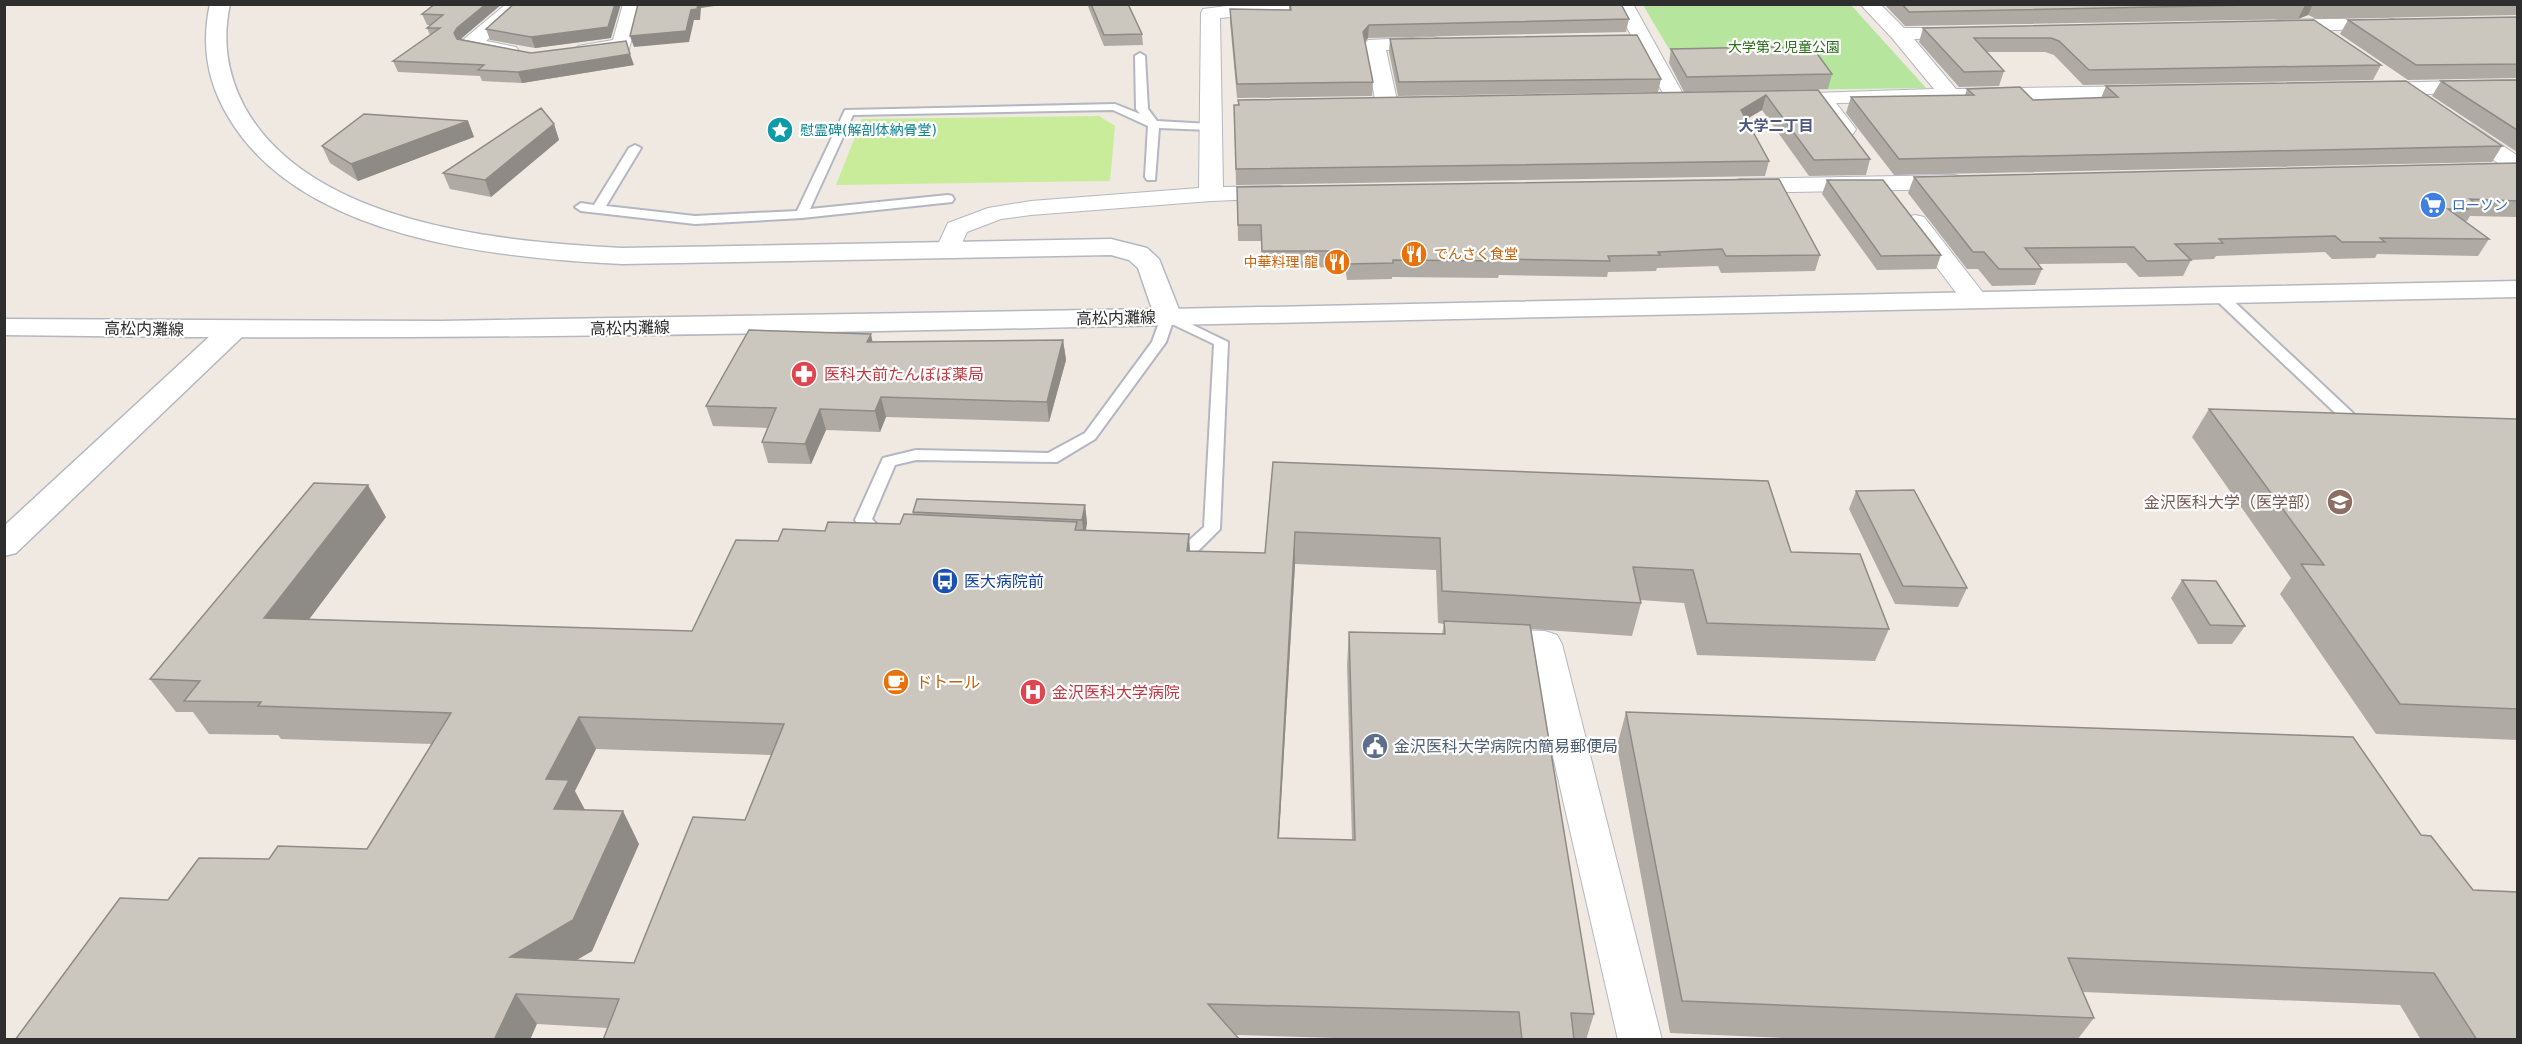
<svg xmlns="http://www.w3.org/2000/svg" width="2522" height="1044" viewBox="0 0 2522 1044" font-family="'DejaVu Sans','Noto Sans JP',sans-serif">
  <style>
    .green { fill: #b6e59e }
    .pitch { fill: #c9ec9a }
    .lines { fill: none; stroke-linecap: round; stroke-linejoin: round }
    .service-casing { stroke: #b4b7c1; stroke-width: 4 }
    .minor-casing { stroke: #b4b7c1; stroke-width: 2 }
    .tertiary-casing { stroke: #b4b7c1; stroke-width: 3 }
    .secondary-casing { stroke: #b4b7c1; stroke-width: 3 }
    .service { fill: #fff; fill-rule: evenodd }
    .minor { fill: #fff; fill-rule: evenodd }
    .tertiary { fill: #fff; fill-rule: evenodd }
    .secondary { fill: #fff; fill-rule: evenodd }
    .wall { fill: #afaba4; fill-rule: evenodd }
    .shaded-wall { fill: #8e8b86 }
    .building { fill: #cbc7bf; stroke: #8e8b86; stroke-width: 1.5; fill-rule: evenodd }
    .labels { text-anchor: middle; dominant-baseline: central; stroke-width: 4.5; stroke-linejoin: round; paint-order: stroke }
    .far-park-label { font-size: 14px; fill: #2c6e1b; stroke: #fff }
    .far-culture-label { font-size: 14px; fill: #0d838f; stroke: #fff; text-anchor: start }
    .far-shop-label { font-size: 14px; fill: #366cbe; stroke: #fff; text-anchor: start }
    .far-food-label { font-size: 14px; fill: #c56008; stroke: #fff; text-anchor: start }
    .far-neighbourhood-label { font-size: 15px; font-weight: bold; fill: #4d5680; stroke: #fff }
    .street-label { font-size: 16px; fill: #2e2e2e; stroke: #fff }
    .health-label { font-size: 16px; fill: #be3a42; stroke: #fff; text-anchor: start }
    .education-label { font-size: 16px; fill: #785e54; stroke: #fff; text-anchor: end }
    .transit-label { font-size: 16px; fill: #164399; stroke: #fff; text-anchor: start }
    .food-label { font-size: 16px; fill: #c56008; stroke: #fff; text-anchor: start }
    .service-label { font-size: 16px; fill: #4e5e75; stroke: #fff; text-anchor: start }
  </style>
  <rect width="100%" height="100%" fill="#efe9e1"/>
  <!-- green -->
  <path class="green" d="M1643,5H1851L1926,88L1694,91Z"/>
  <!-- pitch -->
  <path class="pitch" d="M1099,116L1115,126L1110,181L836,185L862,119Z"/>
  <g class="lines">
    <defs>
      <path id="service" d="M1140,53L1145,56L1148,109L1157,121L1210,124L1216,127L1210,130L1159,128L1155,180H1147L1145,177L1148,126L1113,110L853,115L810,209L948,195L952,196L954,199L952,202L802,218L695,224L581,211L575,207L581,203L594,205L629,148L635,145L641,148L606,206L695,216L797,211L845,110L1115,104L1140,114L1136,109L1135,56Z
        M2219,291L2224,292L2357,417L2366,419L2369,422L2366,425H2348L2214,298L2212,295Z
        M1168,313L1228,342L1220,529L1194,555L1188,557L879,542C869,539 860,528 855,520L883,458L916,450L1048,453L1085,433L1152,342L1161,317ZM1172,324L1214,344L1204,527L1184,545L883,531L872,519L895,465L916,460L1057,462L1095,439L1166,342Z"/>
      <path id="minor" d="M506,4H527L486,41L516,47L519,51L516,55L509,57L463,48L460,44L463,40Z
        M623,4H641L629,49L585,56L578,54L575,50L578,46L613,40Z
        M1242,4H1321L1319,8L1312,10L1220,18L1223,187L1279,186L1287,188L1291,193L1287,198L1211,201L1031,215L1001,219L967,232L956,256L947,258L938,256L935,251L948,223L988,208L1031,201L1199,188L1201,13L1203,9Z
        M1614,4H1633L1683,94L1719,95L1722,99L1719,103L1676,106L1669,104Z
        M1860,4H1880L1904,28H1972L1975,32L1972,36L1965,38L1914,39L1956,89L2147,86L2154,88L2157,92L2154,96L2147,98L1836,103L1856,129L1853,134L1845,136L1837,134L1811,97L1814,93L1934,89L1892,38Z
        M2388,18L2395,20L2398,24L2395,28L2278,32L2271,30L2268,26L2271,22L2278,20Z
        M1433,37L1440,39L1443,43L1440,47L1386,50L1398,105L1394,109L1387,111L1380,109L1376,105L1365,44L1368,40Z
        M2518,80V92L2373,95L2366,93L2363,89L2366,85L2373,83Z
        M2464,123L2472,125L2518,156V173L2510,171L2456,135L2453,130L2456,125Z
        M1954,175L1962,177L1966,182L1962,187L1954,189L1740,193L1732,191L1728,186L1732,181L1740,179Z
        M1915,215L1924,217L1984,294L1988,300L1984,306L1975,308L1966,306L1903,222L1906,217Z
        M1491,629L1545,631L1557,635L1562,644L1662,1040H1618L1530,656L1491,655L1479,651L1474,642L1479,633Z"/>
      <path id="tertiary" d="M2518,281V297L1168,325L1158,323L1154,317L1158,311L1168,309Z
        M232,323L242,325L246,331L242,337L16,553L4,556V526L222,325Z"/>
      <path id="secondary" d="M210,4H230C222,41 227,73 244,106C309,225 502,242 622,248L1111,239L1147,248L1159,259L1182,317L1178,323L1168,325C780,334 392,341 4,335V319L441,321L1152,309L1138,268L1129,260L1111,255L622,264C495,258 301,239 229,118C207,82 201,45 210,4Z"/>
    </defs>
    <!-- service casing -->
    <use href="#service" class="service-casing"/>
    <!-- minor casing -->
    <use href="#minor" class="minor-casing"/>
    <!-- tertiary casing -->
    <use href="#tertiary" class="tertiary-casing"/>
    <!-- secondary casing -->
    <use href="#secondary" class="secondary-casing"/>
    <!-- service -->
    <use href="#service" class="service"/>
    <!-- minor -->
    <use href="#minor" class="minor"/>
    <!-- tertiary -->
    <use href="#tertiary" class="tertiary"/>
    <!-- secondary -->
    <use href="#secondary" class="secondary"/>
  </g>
  <!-- wall -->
  <path class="wall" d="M435,4L462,38L461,39L531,53L634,65L522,83L482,81L480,76L398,72L393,61L430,35L427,28L431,25H427L422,14Z
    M1087,4H1128L1142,34L1143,45L1104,46Z
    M1289,4H1621L1629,19L1626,32L1368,38L1365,41L1373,82L1372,96L1237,98L1230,22V9L1289,10Z
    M1884,4H2517V15L2317,19L2308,15L2298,19L1905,26Z
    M2517,17V78L2408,80L2340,34L2348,20Z
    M2314,20L2381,65L2373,80L2083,85L2054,55L2045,52H1987L2004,71L1999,86L1959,87L1919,42L1923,28Z
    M486,29L611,38L535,48L490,40Z
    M1390,39L1661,79L1658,92L1398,96L1389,52Z
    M1671,49L1832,74L1828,89L1684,92L1669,63Z
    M2517,80V152L2432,96L2441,81Z
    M2106,86L2502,146L2492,162L1894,175L1846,113L1851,97L1965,95L1967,89H1981V88L2033,100L2101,98Z
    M1818,90L1870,159L1866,175L1809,176L1762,110L1746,119L1769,161L1765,176L1236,185L1234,105Z
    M468,121L474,137L358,181L330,163L322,146Z
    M554,124L559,140L491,197L450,189L443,173Z
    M2517,163V217L2470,216L2467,221H2464L2489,239L2478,256L2377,254L2375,258L2332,259L2325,252L2216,256L2214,259L2191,260L2183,276L2139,277L2126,263L2038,264L2042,269L2035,285L1992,286L1978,269H1967L1908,193L1914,177Z
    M1827,180L1941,255L1936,269L1877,270L1822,194Z
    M1237,187L1820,255L1815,271L1721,273L1718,266L1657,268L1656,271L1608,272L1607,277L1499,275L1498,278L1392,277V279L1347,280L1345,267L1262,268L1261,241H1238Z
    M1063,340L1066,360L1049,422L886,417L880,432L826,430L811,464L768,463L762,442L768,428L713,426L706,406L873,342Z
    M2209,409L2517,420V740L2376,734L2280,594L2291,578L2192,437Z
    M1273,462L1791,552L1889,629L1875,661L1697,655L1684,603L1640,600L1641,603L1632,636L1531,629L1594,1014L1586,1040H1400L1237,1035L608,1028L537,1024L168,900L269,859L367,849L432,744L281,739L278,735L209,734L193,712H176L150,679L386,517L309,619L692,631L778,541L825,531L900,524L913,514V512L1085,505L1087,523L1086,531L1190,551L1265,553ZM1295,564L1436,570L1438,623L1444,624L1442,634L1349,632L1347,665L1352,840L1279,838ZM596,749L771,755L745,820L634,963L576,960L592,951L639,844L585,810L574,791Z
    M1856,491L1967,588L1958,607L1895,604L1849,509Z
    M2182,580L2245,626L2232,644H2198L2171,598Z
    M1626,712L2353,737L2517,1040H2421L2400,1005L2083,992L2094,1018L2077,1040H1833L1670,1033L1617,746Z"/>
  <!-- shaded-wall -->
  <path class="shaded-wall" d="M486,4H502L462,38L458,44L454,33L457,28Z
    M615,4H621L611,38L535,48L531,37Z
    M698,4H728L701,8L700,20H694L689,42L634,47L630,36L691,10Z
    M2313,4L2308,15L2298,19L2305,5Z
    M1369,25L1368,38L1363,44V32Z
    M630,54L634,65L522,83L518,72Z
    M1766,95L1762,110L1737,125L1741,110Z
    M468,121L474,137L358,181L351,164Z
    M554,124L559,140L491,197L485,180Z
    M871,334L875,354L867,342Z
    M1063,340L1066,360L1049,422L1047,402Z
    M881,397L886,417L880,432L875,411Z
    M820,409L826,430L811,464L805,444Z
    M368,485L386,517L286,650L264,618Z
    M1085,505L1087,523L1084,538L1082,520Z
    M1295,532V564L1277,870L1278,838Z
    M1189,534L1191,567L1187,551Z
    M579,717L596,749L575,791L586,812L554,809L546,779Z
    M623,811L639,844L592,951L530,988L510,957Z
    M516,994L537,1024L530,1040H494Z"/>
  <!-- building -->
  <path class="building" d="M435,4H486L457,28L454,33L457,39L531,53L626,41L630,54L518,72L478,70L484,65L393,61L440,28H427L443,15L422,14Z
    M514,4H615L608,27L531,37L486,29Z
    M638,4H698L697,9L691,10L686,31L630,36Z
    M1091,4H1128L1142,34L1104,35Z
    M1290,4H1621L1629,19L1369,25L1363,32L1373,82L1237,84L1230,9L1291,10Z
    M1902,4H2306L1909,12Z
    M2517,17V64L2416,65L2348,20Z
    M2314,20L2381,65L2089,70L2059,41L2051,38H1974L2004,71L1964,72L1923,28Z
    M1637,35L1661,79L1399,82L1390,39Z
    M1770,47L1813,48L1832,74L1687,77L1671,49Z
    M2517,80V130L2441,81Z
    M2406,81L2502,146L1899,159L1851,97L1974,95L1967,89L2020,87L2033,100L2118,97L2106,86Z
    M1818,90L1870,159L1814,160L1766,95L1741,110L1769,161L1236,169L1234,105H1239L1238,100Z
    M541,108L554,124L485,180L443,173Z
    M364,114L468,121L351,164L322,146Z
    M2517,163V201L2470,199L2477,205H2463L2468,209H2448L2489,239L2380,238L2385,242H2342L2335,236L2219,239L2223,243L2175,244L2191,260L2147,261L2134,247L2025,248L2042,269H1999L1984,252H1973L1914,177Z
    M1779,179L1820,255L1726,256L1722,249L1658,252L1660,255L1608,256L1610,261L1500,259L1501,261L1393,260V263L1348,264L1346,251H1262L1261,225H1238L1237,187Z
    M1827,180H1883L1941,255L1881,256Z
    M749,330L871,334L867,342L1063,340L1047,402L881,397L875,411L820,409L805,444L762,442L776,408L706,406Z
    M2209,409L2516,419L2517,420V709L2400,704L2301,564L2324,565Z
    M1273,462L1768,481L1791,552L1860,554L1889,629L1707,623L1693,570L1633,567L1641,603L1442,591L1440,538L1295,532L1278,838L1355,840L1349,632L1445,634L1444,621L1530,625L1594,1014L1571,1013L1574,1040H1522L1519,1012L1208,1004L1240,1040H603L619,999L516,994L494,1040H15L120,898L168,900L199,858L269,859L278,846L367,849L451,713L258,706L261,702L184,701L200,681L150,679L314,483L368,485L264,618L692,631L736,540L778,541L783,529L825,531L828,522L900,524L904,514L1077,522L1075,530L1189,534L1187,551L1265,553ZM579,717L784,724L745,820L693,817L634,963L510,957L573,920L623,811L554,809L569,780L546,779Z
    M1914,490L1967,588L1903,586L1856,491Z
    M917,499L1085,505L1082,520L913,512Z
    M2182,580L2216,581L2245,626L2210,625Z
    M1626,712L2353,737L2421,835L2431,836L2473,890L2517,892V1040H2477L2434,973L2068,958L2094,1018L1682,1001Z"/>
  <!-- icons -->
  <defs>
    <symbol id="sight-disc" viewBox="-11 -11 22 22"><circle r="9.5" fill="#0f9aa8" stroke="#fff"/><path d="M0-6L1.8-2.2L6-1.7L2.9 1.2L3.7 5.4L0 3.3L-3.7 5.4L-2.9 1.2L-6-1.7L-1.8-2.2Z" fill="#fff"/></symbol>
    <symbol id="supermarket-disc" viewBox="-11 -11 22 22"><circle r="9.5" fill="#3f7fe0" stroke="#fff"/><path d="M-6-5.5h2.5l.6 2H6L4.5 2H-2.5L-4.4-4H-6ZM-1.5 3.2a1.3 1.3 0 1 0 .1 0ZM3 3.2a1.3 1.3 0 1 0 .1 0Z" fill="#fff"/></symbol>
    <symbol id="restaurant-disc" viewBox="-11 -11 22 22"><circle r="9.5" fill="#e8710a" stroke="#fff"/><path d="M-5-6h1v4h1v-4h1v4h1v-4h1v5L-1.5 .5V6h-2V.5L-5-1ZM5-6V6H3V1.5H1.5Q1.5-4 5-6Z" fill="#fff"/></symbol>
    <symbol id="pharmacy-disc" viewBox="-11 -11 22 22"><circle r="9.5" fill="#e0444e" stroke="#fff"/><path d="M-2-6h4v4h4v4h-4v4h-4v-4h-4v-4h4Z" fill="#fff"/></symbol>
    <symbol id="university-disc" viewBox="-11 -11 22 22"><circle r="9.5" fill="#8d6e63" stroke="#fff"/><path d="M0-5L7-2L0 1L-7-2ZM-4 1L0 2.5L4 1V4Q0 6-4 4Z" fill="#fff"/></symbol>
    <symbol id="bus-disc" viewBox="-11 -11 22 22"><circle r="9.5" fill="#1a4fb4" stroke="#fff"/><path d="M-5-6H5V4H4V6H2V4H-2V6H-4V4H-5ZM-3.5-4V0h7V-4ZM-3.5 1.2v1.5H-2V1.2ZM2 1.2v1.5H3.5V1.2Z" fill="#fff"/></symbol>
    <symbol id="cafe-disc" viewBox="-11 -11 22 22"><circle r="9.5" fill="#e8710a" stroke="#fff"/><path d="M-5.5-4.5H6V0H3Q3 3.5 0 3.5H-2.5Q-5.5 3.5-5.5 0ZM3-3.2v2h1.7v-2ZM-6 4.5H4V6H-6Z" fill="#fff"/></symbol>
    <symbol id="hospital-disc" viewBox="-11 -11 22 22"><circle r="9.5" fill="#e0444e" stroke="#fff"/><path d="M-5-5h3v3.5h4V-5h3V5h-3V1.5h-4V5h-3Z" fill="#fff"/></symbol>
    <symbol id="civic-disc" viewBox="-11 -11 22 22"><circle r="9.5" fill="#5c6f8a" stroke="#fff"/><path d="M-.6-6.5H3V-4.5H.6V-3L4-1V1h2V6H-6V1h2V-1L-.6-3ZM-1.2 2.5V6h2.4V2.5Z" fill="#fff"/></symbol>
  </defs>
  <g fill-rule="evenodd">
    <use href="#sight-disc" x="765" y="115" width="30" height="30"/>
    <use href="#supermarket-disc" x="2418" y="190" width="30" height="30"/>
    <use href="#restaurant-disc" x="1399" y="239" width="30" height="30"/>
    <use href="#restaurant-disc" x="1322" y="247" width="30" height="30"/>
    <use href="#pharmacy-disc" x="789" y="359" width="30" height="30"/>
    <use href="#university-disc" x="2325" y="487" width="30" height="30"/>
    <use href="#bus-disc" x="930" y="566" width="30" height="30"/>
    <use href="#cafe-disc" x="881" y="667" width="30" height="30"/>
    <use href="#hospital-disc" x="1018" y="677" width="30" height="30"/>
    <use href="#civic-disc" x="1360" y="731" width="30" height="30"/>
  </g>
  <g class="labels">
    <!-- far-park labels -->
    <g class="far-park-label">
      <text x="1784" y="47">大学第２児童公園</text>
    </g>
    <!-- far-culture labels -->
    <g class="far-culture-label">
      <text x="800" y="130">慰霊碑(解剖体納骨堂)</text>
    </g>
    <!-- far-shop labels -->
    <g class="far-shop-label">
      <text x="2452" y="205">ローソン</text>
    </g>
    <!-- far-food labels -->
    <g class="far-food-label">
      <text x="1434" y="254">でんさく食堂</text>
      <text x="1318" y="262" text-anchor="end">中華料理 龍</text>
    </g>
    <!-- far-neighbourhood labels -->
    <g class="far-neighbourhood-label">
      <text x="1776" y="126">大学二丁目</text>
    </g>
    <!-- street labels -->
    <g class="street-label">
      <text transform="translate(1116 318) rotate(-1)">高松内灘線</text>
      <text transform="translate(630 328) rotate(-1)">高松内灘線</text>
      <text transform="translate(144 329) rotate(1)">高松内灘線</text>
    </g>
    <!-- health labels -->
    <g class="health-label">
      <text x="824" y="374">医科大前たんぽぽ薬局</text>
      <text x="1052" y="692">金沢医科大学病院</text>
    </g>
    <!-- education labels -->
    <g class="education-label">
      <text x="2320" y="502">金沢医科大学（医学部）</text>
    </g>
    <!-- transit labels -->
    <g class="transit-label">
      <text x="964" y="581">医大病院前</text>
    </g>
    <!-- food labels -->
    <g class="food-label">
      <text x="916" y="682">ドトール</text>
    </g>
    <!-- service labels -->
    <g class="service-label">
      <text x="1394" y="746">金沢医科大学病院内簡易郵便局</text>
    </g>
  </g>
  <!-- border -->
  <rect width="2522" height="1044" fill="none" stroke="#2e2e2e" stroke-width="12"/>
</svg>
